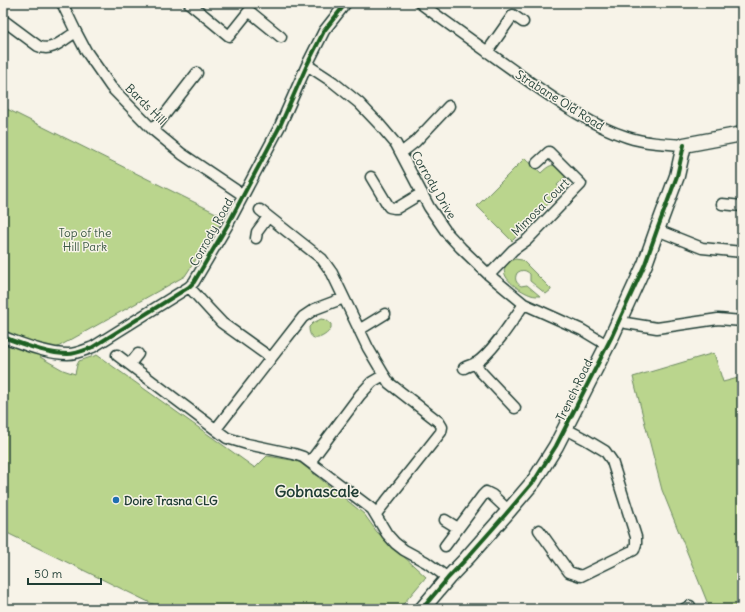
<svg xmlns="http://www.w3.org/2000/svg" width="745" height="612" viewBox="0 0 745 612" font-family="Delius,sans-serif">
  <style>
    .green { fill: #bad58d; stroke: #6c8960 }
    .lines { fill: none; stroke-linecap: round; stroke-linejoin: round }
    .street-casing { stroke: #1f3d34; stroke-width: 13 }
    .secondary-casing { stroke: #1f3d34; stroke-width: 17 }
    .street { stroke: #f7f3e8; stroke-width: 10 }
    .secondary { stroke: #f7f3e8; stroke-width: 14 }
    .cycleway-casing { stroke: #f7f3e8; stroke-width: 6 }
    .cycleway { stroke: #1b5e20; stroke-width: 4 }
    .poi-dot { fill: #1f6fb2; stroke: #f7f3e8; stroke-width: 1.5 }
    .labels { text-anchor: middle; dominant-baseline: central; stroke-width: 3; stroke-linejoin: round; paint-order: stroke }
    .street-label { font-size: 12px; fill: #1f3d34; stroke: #f7f3e8 }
    .park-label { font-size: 12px; fill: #3e5b46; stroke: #f7f3e8 }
    .poi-label { font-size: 12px; font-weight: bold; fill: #1f3d34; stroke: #f7f3e8; text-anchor: start }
    .district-label { font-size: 16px; font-weight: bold; fill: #1f3d34; stroke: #f7f3e8 }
  </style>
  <rect width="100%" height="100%" fill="#f7f3e8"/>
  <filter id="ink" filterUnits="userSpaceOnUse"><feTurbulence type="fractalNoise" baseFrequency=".025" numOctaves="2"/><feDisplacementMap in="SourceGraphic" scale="8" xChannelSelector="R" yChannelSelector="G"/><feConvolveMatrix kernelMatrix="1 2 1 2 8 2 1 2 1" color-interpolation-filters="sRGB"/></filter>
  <g filter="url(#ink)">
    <!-- green -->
    <path class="green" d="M3,107L224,217L185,276L40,357L63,370L75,374L77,365L79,361L97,355L255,468L267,456L298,461L364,514L377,532L426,577L399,609H163L3,531Z
      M525,158L541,173C553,161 556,164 567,175L557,185L562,190L512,241L477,206Z
      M515,259L522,260L551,289V290L546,294L530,281V274C526,270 522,269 517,273C514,279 516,283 521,286L527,285L540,296C537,296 534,296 531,295C522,292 500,279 505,267C507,262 510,261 515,259Z
      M321,319L326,320L331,324V329C324,338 309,345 309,327L313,323Z
      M714,353L723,382L742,377V609H710L662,490L633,377Z"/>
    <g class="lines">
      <defs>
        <path id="street" d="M62,3L76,32L86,51L111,87L153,130L182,154L243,195
          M189,3L229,36L249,11L281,37
          M420,3C458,31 496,58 534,85C563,105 593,126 627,137C645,143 665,144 684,145
          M3,20L38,46C52,53 64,39 76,32
          M487,52L513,15L523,22
          M307,65L333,82L359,103L379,124L396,144L429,207L447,233L461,248L489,275L524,304L582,330L607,345
          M153,130L197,73
          M401,153L415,142L449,106
          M371,177L389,207L394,208H397L422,193
          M722,204L742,206
          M260,210L322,259L332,273L368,348L384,375L389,383L439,422L442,427L441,432L376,514
          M657,230L702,248L742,252
          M256,238L257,232L268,217
          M489,275L513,250L527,240L581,184L549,152L537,163
          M189,287L208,308L222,323L271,358
          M619,319L626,323L657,328L718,319L742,321
          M359,330L385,314
          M3,337C23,344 47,354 68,354C76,354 85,350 93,347L189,287L194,282L227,226L280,126L307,65L324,31L346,3
          M117,355L227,438L247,444L294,454L303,457L372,509L387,534L395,543L404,550L426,562L448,578
          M475,363L481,372L515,408
          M130,364L138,354
          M464,368C467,366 472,365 476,363C492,353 513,320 524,304
          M216,429L303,317L315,309L344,298
          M310,462L360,395L372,382L384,375
          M445,520L458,528
          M539,530L569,572L581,576L634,550L636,544V537L612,461L605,451L585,439L566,429
          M445,546L483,495L486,492L492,495L509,511
          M684,609L690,606"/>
        <path id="secondary" d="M422,609L448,578L467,558L505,515L534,481L556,446L612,336L645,264L657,230L677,176L684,145L742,134"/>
      </defs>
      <!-- street casing -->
      <use href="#street" class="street-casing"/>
      <!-- secondary casing -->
      <use href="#secondary" class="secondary-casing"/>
      <!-- street -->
      <use href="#street" class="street"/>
      <!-- secondary -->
      <use href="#secondary" class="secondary"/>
      <defs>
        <path id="cycleway" d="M3,337C23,344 47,354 68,354C76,354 85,350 93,347L189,287L194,282L227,226L280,126L307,65L324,31L346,3
          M422,609L448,578L467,558L505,515L534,481L556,446L612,336L645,264L657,230L677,176L684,145"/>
      </defs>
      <!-- cycleway casing -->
      <use href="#cycleway" class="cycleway-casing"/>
      <!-- cycleway -->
      <use href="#cycleway" class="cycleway"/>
    </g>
  </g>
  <!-- markers -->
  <circle class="poi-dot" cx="116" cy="500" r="4"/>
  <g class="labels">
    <!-- street labels -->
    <g class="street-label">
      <text transform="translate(560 100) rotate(32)">Strabane Old Road</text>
      <text transform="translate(146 104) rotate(45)">Bards Hill</text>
      <text transform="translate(434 185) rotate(60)">Corrody Drive</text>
      <text transform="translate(540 207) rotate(-45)">Mimosa Court</text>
      <text transform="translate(211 232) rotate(-61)">Corrody Road</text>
      <text transform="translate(574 390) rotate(-64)">Trench Road</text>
    </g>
    <!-- park labels -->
    <g class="park-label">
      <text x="85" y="232">Top of the<tspan x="85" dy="14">Hill Park</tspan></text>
    </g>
    <!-- poi labels -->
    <g class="poi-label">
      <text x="124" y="500">Doire Trasna CLG</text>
    </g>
    <!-- district labels -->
    <g class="district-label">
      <text x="317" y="491">Gobnascale</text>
    </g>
  </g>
  <!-- margin -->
  <rect width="745" height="612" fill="none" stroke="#f7f3e8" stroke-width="16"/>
  <rect x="8" y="8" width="729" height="596" fill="none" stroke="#1f3d34" stroke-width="1.5" filter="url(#ink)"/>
  <!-- scale -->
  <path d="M28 578v6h73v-6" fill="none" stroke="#1f3d34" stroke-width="2"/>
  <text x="34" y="578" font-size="12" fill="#1f3d34" stroke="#f7f3e8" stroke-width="3" paint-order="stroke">50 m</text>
</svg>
